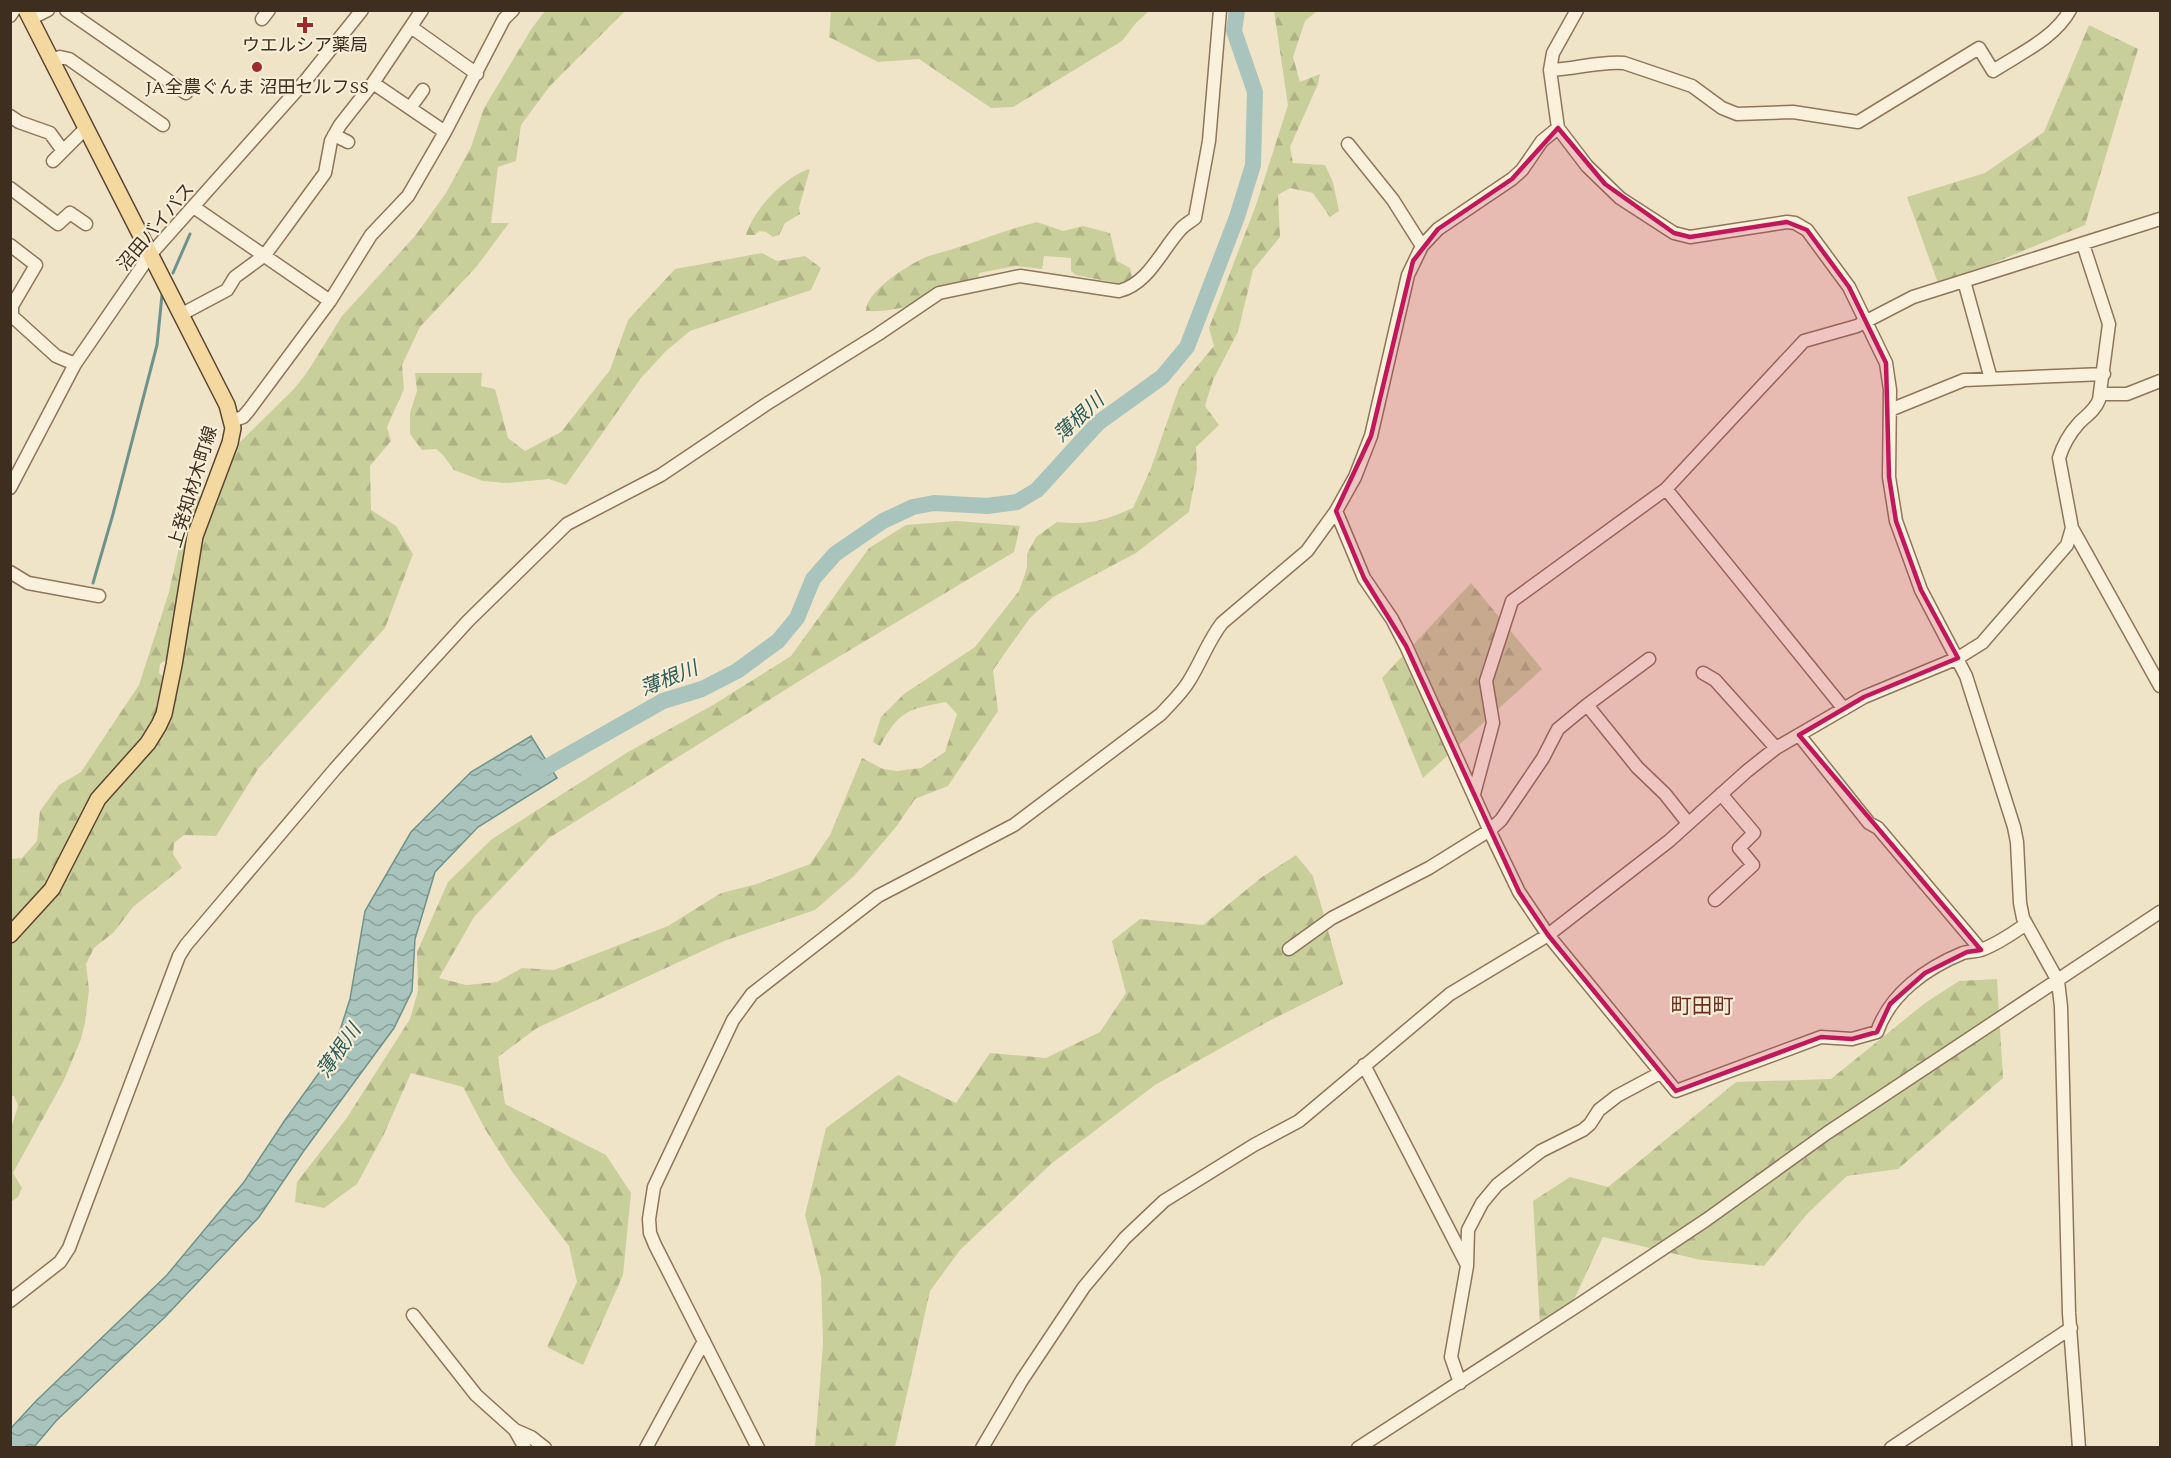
<svg xmlns="http://www.w3.org/2000/svg" width="2171" height="1458" viewBox="0 0 2171 1458" font-family="Spectral,'Noto Sans JP',serif">
  <style>
    .forest { fill: url(#forest-firs) }
    .water { fill: url(#water-waves); stroke: #6f938a; stroke-width: 1.5 }
    .lines { fill: none; stroke-linecap: round; stroke-linejoin: round }
    .stream { stroke: #6f938a; stroke-width: 3 }
    .river { stroke: #a9c4bc; stroke-width: 16 }
    .minor-casing { stroke: #8d765c; stroke-width: 15 }
    .major-casing { stroke: #5b4430; stroke-width: 18 }
    .minor { stroke: #faf1dc; stroke-width: 12 }
    .major { stroke: #f3d9a0; stroke-width: 15 }
    .marked { fill: #c2185b; fill-opacity: 0.2; stroke: #c2185b; stroke-width: 4.5; stroke-linejoin: round }
    .poi-dot { fill: #9e2a2b; stroke: #f7eed8; stroke-width: 2 }
    .labels { text-anchor: middle; dominant-baseline: central; stroke-width: 4.5; stroke-linejoin: round; paint-order: stroke }
    .poi-label { font-size: 18px; fill: #3d2e20; stroke: #f7eed8 }
    .street-label { font-size: 18px; fill: #3d2e20; stroke: #f7eed8 }
    .water-label { font-size: 20px; font-style: italic; fill: #2f5d5a; stroke: #f7eed8 }
    .quarter-label { font-size: 21px; fill: #6b2e1e; stroke: #f7eed8 }
  </style>
  <defs>
    <pattern id="forest-firs" width="22" height="20" patternUnits="userSpaceOnUse" patternTransform="scale(1.5)"><rect width="22" height="20" fill="#c9cf9b"/><path d="M5 1l3.5 6h-7zM16 11l3.5 6h-7z" fill="#aeb285"/></pattern>
    <pattern id="water-waves" width="16" height="10" patternUnits="userSpaceOnUse" patternTransform="scale(1.5)"><rect width="16" height="10" fill="#a9c4bc"/><path d="M0 5q4-4 8 0t8 0" fill="none" stroke="#8ba098"/></pattern>
  </defs>
  <rect width="100%" height="100%" fill="#f0e4c8"/>
  <!-- forest -->
  <path class="forest" d="M545,11H628H625L550,86L521,125L516,161L498,167L491,223H509L477,266L420,327L402,365L404,389L387,427L391,441L370,466L371,510L396,526L413,554L385,628L258,769L216,836L184,835L174,843L173,854L182,868L133,907L114,932L94,948L86,964L89,990L85,1023L81,1039L64,1080L13,1173L22,1188L18,1197L11,1202V1128L18,1106L14,1096H10L11,944L57,892L104,801L150,751L166,729L174,700L200,545L234,448L294,389L308,371L342,316L415,236L446,193L471,147L484,108L532,28Z
    M831,11V10L1149,11L1136,23L1122,41L1013,107L991,108L919,59L878,62L829,37Z
    M1274,11H1317L1305,21L1293,57L1300,82L1320,74L1318,84L1290,147L1293,163L1325,165L1333,182L1339,211L1330,217L1313,193L1290,188L1278,195L1280,237L1253,270L1238,332L1213,380L1205,406L1219,425L1196,447L1197,469L1189,512L1136,553L1053,597L1030,618L993,670L998,711L948,786L915,799L896,827L854,876L815,910L724,941L537,1028L498,1057L505,1104L606,1155L631,1193L623,1275L583,1365L547,1347L577,1282L569,1246L513,1173L485,1129L463,1087L411,1073L384,1134L357,1184L324,1208L295,1202L297,1182L346,1119L410,1019L418,991L417,952L448,882L492,839L628,752L713,705L791,656L869,548L906,525L956,521L1020,526L1014,552L820,668L549,838L474,917L439,978L466,985L497,982L522,968L554,970L668,926L721,893L757,884L810,864L830,835L862,758L883,769L897,771L921,768L945,752L957,714L946,702C908,709 899,711 880,746L873,742L881,717L904,694L975,647L1019,591L1027,568V554L1036,537L1057,522C1090,525 1103,521 1133,508L1151,468L1179,388L1214,346L1209,328L1256,205L1288,105Z
    M2089,25L2138,49L2085,225L1939,286L1907,197L1985,173L2044,132Z
    M810,169L799,208L800,214L785,223L779,235L773,237L766,232L759,231L755,235H746C752,211 786,175 810,169Z
    M1037,222L1063,231L1083,226L1110,233L1117,261L1130,268L1132,277L1127,285L1076,275L1071,271V258L1044,256L1042,269L1016,266L979,273L978,282C942,295 905,313 866,311C866,291 908,265 926,257C934,254 944,252 953,249C981,240 1008,229 1037,222Z
    M762,253L777,261L805,256L821,268L811,290L690,331L666,351L641,378L566,485L549,479L507,483L483,481L454,470L443,455L436,449L422,450L410,434V413L417,391L415,373H482L481,386L495,389L508,438L525,451L561,432L610,370L628,320L675,269Z
    M205,491L170,657L160,664L159,673L167,680L163,699L147,738L55,874L32,899L20,919L11,930V859L22,858L37,841L40,811L59,785L81,772L139,685L169,592L185,521L198,498Z
    M1471,583L1542,669L1423,778L1382,678Z
    M1296,855L1313,876L1343,984L1269,1021L1155,1085L1051,1164L960,1250L930,1291L895,1447H815L823,1344L821,1277L805,1215L826,1128L898,1075L956,1103L990,1053L1046,1058L1100,1032L1126,993L1112,941L1140,919L1203,925L1262,877Z
    M1997,979L2003,1078L1898,1169L1847,1176L1808,1213L1764,1266L1701,1260L1603,1237L1565,1319L1540,1323L1533,1201L1570,1177L1608,1187L1736,1082L1831,1079L1925,1003L1959,981Z"/>
  <!-- water -->
  <path class="water" d="M531,736L557,778L478,827L435,872L415,939L412,991L394,1028L303,1152L259,1217L166,1316L56,1421L34,1447H11V1428L36,1401L167,1275L244,1182L285,1120L332,1055L350,999L365,911L411,832L471,772Z"/>
  <g class="lines">
    <!-- stream -->
    <path class="stream" d="M173,273L190,234
      M93,583L113,514L157,345L162,295"/>
    <!-- river -->
    <path class="river" d="M529,777L663,701L702,689L737,671L778,641L797,618L813,579L835,554L883,521L913,507L934,503L987,506L1017,502L1037,490L1098,423L1162,377L1187,347L1237,217L1253,165L1255,92L1234,31L1237,10"/>
    <defs>
      <path id="minor" d="M66,10L186,93
        M1577,10L1553,53L1550,70L1558,128L1587,166L1620,198L1674,233L1690,237L1787,222L1795,223L1807,230L1849,287L1886,363L1890,390L1889,477L1896,521L1921,590L1966,676L2014,827L2017,842L2020,903L2023,918L2058,981L2061,1007L2069,1313L2079,1448
        M10,16L14,10
        M30,19L48,10
        M262,19L269,10
        M411,27L477,74
        M50,60L60,57L69,59L163,125
        M1550,70C1575,69 1600,61 1624,63L1692,86L1722,108L1737,114L1793,112L1858,122L1979,48L1993,71C2019,54 2055,38 2070,10
        M373,83L445,132
        M410,108L423,90
        M10,116L19,122L50,133L63,151
        M334,135L348,142
        M1348,144L1393,200L1422,246
        M53,161L85,129
        M10,188L58,224L70,213L86,224
        M195,208L330,301
        M10,245L36,265L12,306V316L56,356L75,364
        M1964,281L1991,379
        M182,314L227,290L235,277L265,255L325,173L331,141L340,125L373,83L422,10
        M2101,394H2127L2160,381
        M1890,410L1964,380L2104,374
        M232,421L243,417L249,410L330,301L371,235L408,196L445,132L504,19L513,10
        M10,488L75,364L150,255L306,80L362,10
        M1666,489L1844,709
        M1336,511L1364,578L1392,619L1406,646L1493,838L1519,892L1548,935L1676,1091L1821,1037L1852,1039L1877,1032C1890,994 1926,968 1963,953C1969,951 1975,952 1981,950C1997,944 2012,934 2026,924
        M2072,528L2160,686
        M10,572L28,583L99,596
        M1703,673L1715,680L1776,748
        M1587,705L1649,659
        M1799,735L1869,823L1878,828L1981,950
        M1474,794L1493,723L1486,681L1512,601L1666,489L1804,341L1857,326L1913,297L2160,219
        M1715,900L1753,865L1739,848L1754,833L1721,794
        M1289,949L1332,918L1429,868L1490,830L1501,820L1543,758L1558,729L1587,705L1637,767L1665,794L1688,823
        M1364,1065L1467,1265
        M10,1301L60,1262L69,1248L179,956L186,945L335,769L425,668L468,621L567,524L661,475L765,405L877,335L939,293L1020,276L1119,291C1148,284 1161,251 1180,230C1184,225 1190,222 1195,218L1209,141L1220,10
        M413,1315L476,1395L515,1430L531,1437L545,1448
        M1460,1383L1451,1357L1467,1266L1468,1230L1482,1203L1497,1185L1541,1151L1583,1130L1590,1124L1599,1110L1617,1096L1660,1073
        M515,1430L525,1448
        M646,1448L704,1341
        M758,1448L655,1245L650,1233L649,1219L654,1187L733,1020L752,994L878,896L1014,825L1161,714C1170,704 1182,693 1189,681C1201,662 1208,641 1222,623L1307,551L1336,511L1355,477L1371,436L1408,275L1422,246L1438,229L1512,179L1522,170L1542,141L1558,128
        M982,1448L1022,1380L1084,1287L1125,1238L1164,1201L1254,1145L1299,1121L1450,994L1548,935L1669,841L1747,771L1776,748L1864,697L1958,658L1982,643L2067,545L2072,528L2059,458C2063,445 2070,433 2079,423C2087,415 2095,410 2099,400L2109,324L2083,244
        M1358,1448L1580,1304L1706,1220L1827,1133L2160,912
        M1891,1448L2071,1328"/>
      <path id="major" d="M10,935L52,889L98,799L148,743L159,725L164,714L174,665L195,536L230,443L233,428L227,405L26,10"/>
    </defs>
    <!-- minor casing -->
    <use href="#minor" class="minor-casing"/>
    <!-- major casing -->
    <use href="#major" class="major-casing"/>
    <!-- minor -->
    <use href="#minor" class="minor"/>
    <!-- major -->
    <use href="#major" class="major"/>
  </g>
  <!-- marked area -->
  <path class="marked" d="M1558,128L1605,184L1674,233L1690,237L1787,222L1807,230L1849,287L1886,363L1889,477L1896,521L1921,590L1958,658L1864,697L1799,735L1981,950L1967,952L1925,973L1890,1004L1877,1032L1852,1039L1821,1037L1676,1091L1548,935L1519,892L1406,646L1364,578L1336,511L1371,436L1413,261L1438,229L1512,179Z"/>
  <!-- markers -->
  <g class="poi-dot">
    <path d="M302 16h6v6h6v6h-6v6h-6v-6h-6v-6h6z"/>
    <circle cx="257" cy="67" r="6"/>
  </g>
  <g class="labels">
    <!-- poi labels -->
    <g class="poi-label">
      <text x="305" y="45">ウエルシア薬局</text>
      <text x="257" y="87">JA全農ぐんま 沼田セルフSS</text>
    </g>
    <!-- street labels -->
    <g class="street-label">
      <text transform="translate(156 227) rotate(-50)">沼田バイパス</text>
      <text transform="translate(193 487) rotate(-73)">上発知材木町線</text>
    </g>
    <!-- water labels -->
    <g class="water-label">
      <text transform="translate(1079 418) rotate(-43)">薄根川</text>
      <text transform="translate(669 679) rotate(-22)">薄根川</text>
      <text transform="translate(339 1051) rotate(-55)">薄根川</text>
    </g>
    <!-- quarter labels -->
    <g class="quarter-label">
      <text x="1702" y="1007">町田町</text>
    </g>
  </g>
  <!-- border -->
  <rect width="2171" height="1458" fill="none" stroke="#3d2e20" stroke-width="24"/>
</svg>
